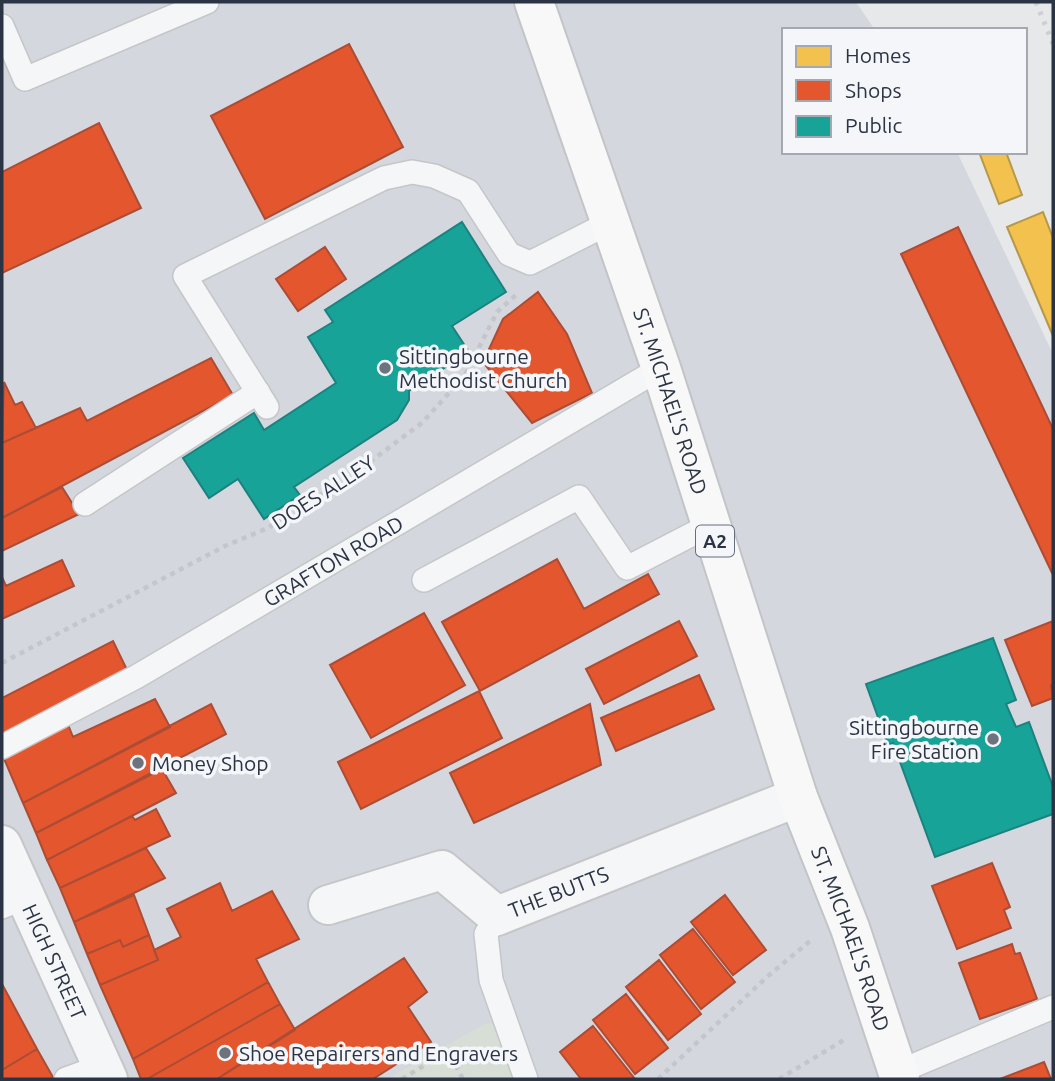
<svg xmlns="http://www.w3.org/2000/svg" width="1055" height="1081" viewBox="0 0 1055 1081" font-family="Ubuntu,sans-serif">
  <style>
    .built { fill: #d4d7dd }
    .green { fill: #d6ded6 }
    .homes { fill: #f2c14e; stroke: #b6974b; stroke-width: 2 }
    .shops { fill: #e4572e; stroke: #ac4c35; stroke-width: 2 }
    .public { fill: #17a398; stroke: #1d827f; stroke-width: 2 }
    .lines { fill: none; stroke-linecap: round; stroke-linejoin: round }
    .service-casing { stroke: #c4c6c8; stroke-width: 26 }
    .minor-casing { stroke: #c4c6c8; stroke-width: 42 }
    .tertiary-casing { stroke: #c4c6c8; stroke-width: 42 }
    .primary-casing { stroke: #c2c5c8; stroke-width: 42 }
    .path { stroke: #c5c6ca; stroke-width: 4.5; stroke-dasharray: 5 5; stroke-linecap: butt }
    .service { stroke: #f5f6f7; stroke-width: 23 }
    .minor { stroke: #f5f6f7; stroke-width: 38 }
    .tertiary { stroke: #f5f6f7; stroke-width: 38 }
    .primary { stroke: #f8f8f8; stroke-width: 38 }
    .rail { stroke: #cecfd2; stroke-width: 5; stroke-dasharray: 3.5 7; stroke-linecap: butt }
    .poi-dot { fill: #6c737f; stroke: #f4f6f9; stroke-width: 2.5 }
    .labels { text-anchor: middle; dominant-baseline: central; stroke-width: 7; stroke-linejoin: round; paint-order: stroke }
    .shield { fill: #f4f6f9; stroke: #676e7b; stroke-width: 2 }
    .shield-label { font-size: 19px; font-weight: bold; fill: #2b3445 }
    .poi-label { font-size: 21px; fill: #2b3445; stroke: #f4f6f9; text-anchor: start }
    .street-label { font-size: 21px; fill: #2b3445; stroke: #f4f6f9 }
  </style>
  <rect width="100%" height="100%" fill="#e6e8ea"/>
  <!-- built -->
  <path class="built" d="M2,2H856L875,30H784V152H957L1053,354V1079H2Z"/>
  <!-- green -->
  <path class="green" d="M486,1023L497,1024L524,1079H387Z"/>
  <!-- homes -->
  <path class="homes" d="M979,152H1006L1022,195L999,204Z
    M1043,212L1053,238V336L1007,227Z"/>
  <!-- shops -->
  <path class="shops" d="M349,44L403,147L265,219L211,116Z
    M99,123L141,208L2,273V172Z
    M958,227L1053,429V575L901,254Z
    M325,247L346,279L298,311L276,279Z
    M538,292L567,334L592,393L532,423L483,362L503,319Z
    M211,358L233,395L2,518V443L80,408L87,421Z
    M4,382L15,405L22,402L36,428L2,443Z
    M62,487L79,514L2,551V518Z
    M557,559L584,609L648,574L659,594L480,691L442,622Z
    M62,560L74,586L2,619V577L6,586Z
    M424,613L465,685L371,738L330,665Z
    M679,621L697,656L604,704L586,669Z
    M1053,621V684L1051,685L1053,698L1032,706L1005,640Z
    M113,641L130,676L2,743V698Z
    M699,675L714,709L616,751L601,718Z
    M479,691L502,738L361,809L338,762Z
    M155,699L170,727L23,803L2,754L67,722L73,737Z
    M211,704L226,734L36,833L23,803Z
    M590,704L601,765L474,823L450,773Z
    M162,769L176,793L47,860L36,833Z
    M156,809L170,836L60,888L47,860L132,816L135,820Z
    M146,848L165,878L74,922L60,888Z
    M992,863L1010,907L1004,910L1011,928L957,949L932,886Z
    M220,883L232,911L272,891L299,939L256,959L268,982L133,1059L100,985L158,960L154,950L181,937L167,909Z
    M134,895L149,935L123,947L120,940L87,954L74,922Z
    M725,895L766,950L733,975L691,922Z
    M693,929L735,982L701,1009L660,955Z
    M149,935L158,960L100,985L87,954L120,940L123,947Z
    M1012,944L1015,954L1020,953L1037,999L980,1019L959,963Z
    M404,958L427,992L408,1007L431,1042L373,1079H217Z
    M659,960L701,1014L668,1040L626,987Z
    M268,982L280,1004L147,1079H141L133,1059Z
    M2,984L37,1049L2,1070Z
    M626,994L668,1048L635,1074L593,1020Z
    M280,1004L295,1030L217,1079H147Z
    M593,1026L635,1079H581L560,1052Z
    M37,1049L54,1079H2V1070Z
    M1044,1062L1051,1079H1000Z"/>
  <!-- public -->
  <path class="public" d="M462,222L506,292L452,326L469,352L409,391V400L397,420L294,487L300,495L264,519L238,479L209,498L183,458L254,413L264,430L336,383L308,337L333,322L325,310Z
    M993,638L1016,700L1006,704L1016,727L1029,722L1053,787V814L935,857L893,743L888,745L866,684Z"/>
  <g class="lines">
    <defs>
      <g id="service">
        <path d="M2,26L25,79L207,2"/>
        <path d="M267,407L185,276L384,178L412,172L434,176L468,191L509,254L530,263L609,223"/>
        <path d="M85,504L258,392"/>
        <path d="M424,580L579,497L627,568L710,525"/>
        <path id="s1" d="M2,747L136,677L661,368"/>
        <path d="M2,907L26,897"/>
        <path d="M497,916L486,934L491,980L526,1079"/>
        <path d="M898,1072L1053,1007"/>
        <path d="M66,1079L102,1066"/>
      </g>
      <g id="minor">
        <path id="s2" d="M328,905L442,870L497,916L798,797"/>
      </g>
      <g id="tertiary">
        <path id="s3" d="M2,845L108,1079"/>
      </g>
      <g id="primary">
        <path id="s4" d="M534,2L661,368L798,797L850,928L900,1079"/>
      </g>
    </defs>
    <!-- service casing -->
    <use href="#service" class="service-casing"/>
    <!-- minor casing -->
    <use href="#minor" class="minor-casing"/>
    <!-- tertiary casing -->
    <use href="#tertiary" class="tertiary-casing"/>
    <!-- primary casing -->
    <use href="#primary" class="primary-casing"/>
    <!-- path -->
    <path class="path" d="M2,663L225,546L268,528L351,476L423,422L465,375L497,312L517,294
      M402,1079L448,1051L463,1079
      M658,1079L768,976L810,941
      M779,1079L844,1040"/>
    <!-- service -->
    <use href="#service" class="service"/>
    <!-- minor -->
    <use href="#minor" class="minor"/>
    <!-- tertiary -->
    <use href="#tertiary" class="tertiary"/>
    <!-- primary -->
    <use href="#primary" class="primary"/>
    <!-- rail -->
    <path class="rail" d="M1036,2L1053,44"/>
  </g>
  <!-- markers -->
  <g class="poi-dot">
    <circle cx="385" cy="368" r="7"/>
    <circle cx="993" cy="739" r="7"/>
    <circle cx="138" cy="763" r="7"/>
    <circle cx="225" cy="1053" r="7"/>
  </g>
  <g class="labels">
    <!-- shield labels -->
    <rect class="shield" x="696" y="525.5" width="38" height="31" rx="5"/>
    <g class="shield-label">
      <text x="715" y="541">A2</text>
    </g>
    <!-- poi labels -->
    <g class="poi-label">
      <text x="399" y="356">Sittingbourne<tspan x="399" dy="24">Methodist Church</tspan></text>
      <text x="979" y="727" text-anchor="end">Sittingbourne<tspan x="979" dy="24">Fire Station</tspan></text>
      <text x="152" y="763">Money Shop</text>
      <text x="239" y="1053">Shoe Repairers and Engravers</text>
    </g>
    <!-- street labels -->
    <g class="street-label">
      <text stroke="none"><textPath href="#s4" startOffset="422">ST. MICHAEL'S ROAD</textPath></text>
      <text transform="translate(323 492) rotate(-33)">DOES ALLEY</text>
      <text stroke="none"><textPath href="#s1" startOffset="380">GRAFTON ROAD</textPath></text>
      <text stroke="none"><textPath href="#s2" startOffset="257">THE BUTTS</textPath></text>
      <text stroke="none"><textPath href="#s4" startOffset="989">ST. MICHAEL'S ROAD</textPath></text>
      <text stroke="none"><textPath href="#s3" startOffset="128">HIGH STREET</textPath></text>
    </g>
  </g>
  <!-- border -->
  <rect width="1055" height="1081" fill="none" stroke="#2b3445" stroke-width="7"/>
  <!-- legend -->
  <rect x="782" y="28" width="245" height="126" fill="#f4f6f9" stroke="#a4a8b1" stroke-width="2"/>
  <rect x="796" y="46" width="35" height="21" fill="#f2c14e" stroke="#a4a8b1" stroke-width="2"/>
  <text x="845" y="63" font-size="21" fill="#2b3445">Homes</text>
  <rect x="796" y="80" width="35" height="21" fill="#e4572e" stroke="#a4a8b1" stroke-width="2"/>
  <text x="845" y="98" font-size="21" fill="#2b3445">Shops</text>
  <rect x="796" y="116" width="35" height="21" fill="#17a398" stroke="#a4a8b1" stroke-width="2"/>
  <text x="845" y="133" font-size="21" fill="#2b3445">Public</text>
</svg>
